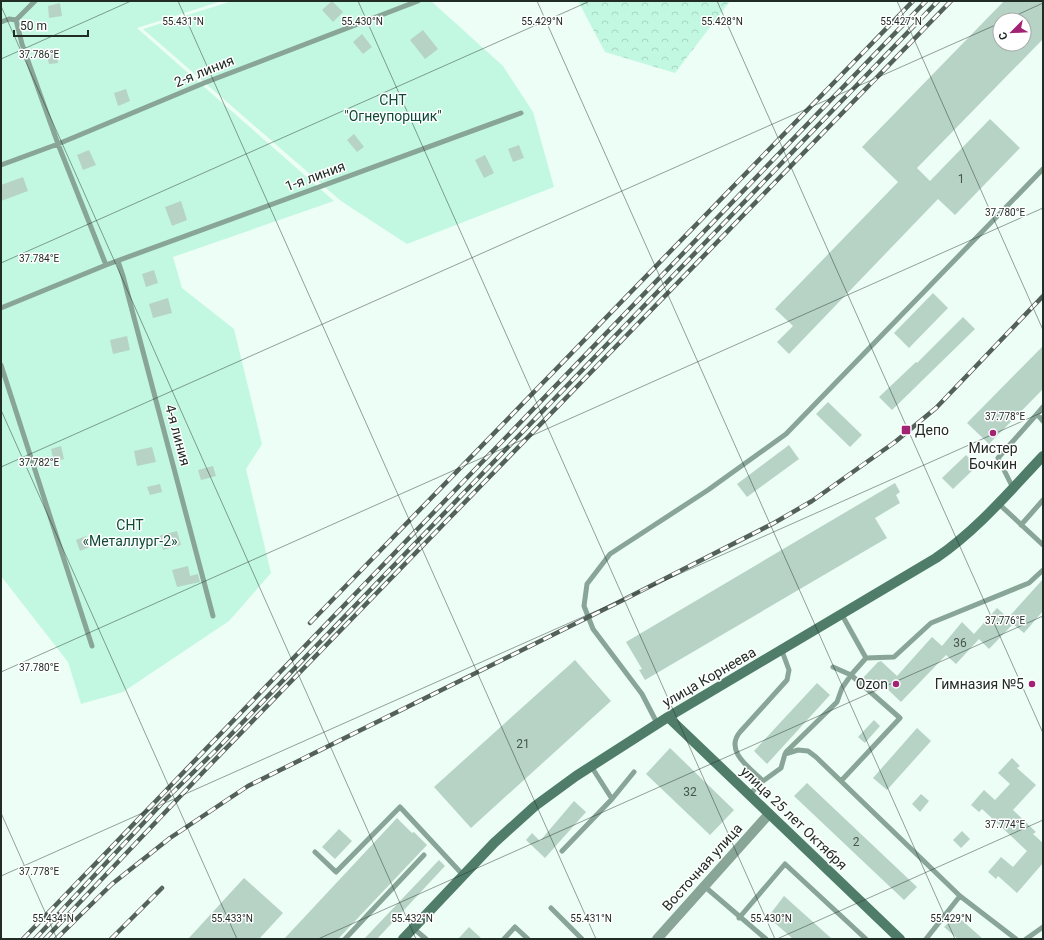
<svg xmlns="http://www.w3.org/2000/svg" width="1044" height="940" viewBox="0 0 1044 940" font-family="Roboto,sans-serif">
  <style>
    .green { fill: #c2f8e1 }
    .forest { fill: url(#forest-crowns) }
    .building { fill: #b6d3c6; fill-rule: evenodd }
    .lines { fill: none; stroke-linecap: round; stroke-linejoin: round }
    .lane { stroke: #88a598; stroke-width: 5 }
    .street { stroke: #88a598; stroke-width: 10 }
    .secondary { stroke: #507c6a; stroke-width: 10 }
    .rail-casing { stroke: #54615b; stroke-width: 4.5 }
    .rail { stroke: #fff; stroke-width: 3; stroke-dasharray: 9; stroke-linecap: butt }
    .ticks { fill: none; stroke: #212c27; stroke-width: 1; stroke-opacity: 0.45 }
    .poi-dot { fill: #a22374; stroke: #fff; stroke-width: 1.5 }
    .labels { text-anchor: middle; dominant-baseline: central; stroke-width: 3; stroke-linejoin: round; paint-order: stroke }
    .number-label { font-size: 12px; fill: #46564f }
    .street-label { font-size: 14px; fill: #212c27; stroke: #fff }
    .park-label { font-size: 14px; fill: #0e4a37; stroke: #fff }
    .poi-label { font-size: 14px; fill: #212c27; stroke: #fff; text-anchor: end }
    .ticks-label { font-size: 10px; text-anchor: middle; fill: #212c27; stroke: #fff; stroke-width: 3; stroke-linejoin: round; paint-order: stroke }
  </style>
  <defs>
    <pattern id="forest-crowns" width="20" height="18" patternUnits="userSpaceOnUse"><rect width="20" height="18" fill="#c2f8e1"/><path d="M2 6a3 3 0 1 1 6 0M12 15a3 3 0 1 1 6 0" fill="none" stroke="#a6d5c1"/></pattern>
  </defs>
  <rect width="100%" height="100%" fill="#edfef6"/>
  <!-- green -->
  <path class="green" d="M1,1H222L137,28L334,201L173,257L182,288L234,329L262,444L246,469L271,573L229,621L123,692L81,704L68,662L1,576Z
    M232,1H431L503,66L533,112L554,187L407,244L341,201L143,29Z"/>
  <!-- forest -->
  <path class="forest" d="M578,1H730L675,73L605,52Z"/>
  <!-- building -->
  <path class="building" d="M332,1L343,12L333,22L322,10Z
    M1004,1H1043V39L917,168L930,181L990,119L1020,148L955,215L938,199L789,354L777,342L793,326L775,309L898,182L862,147ZM1000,20H1024V44H1000Z
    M60,3L62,16L49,18L48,6Z
    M423,30L438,49L425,59L410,40Z
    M362,34L372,47L363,54L353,42Z
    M56,50L58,63L49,64L46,52Z
    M126,89L130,101L118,106L114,93Z
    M354,134L364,147L357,152L347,140Z
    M519,145L524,158L513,162L508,149Z
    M89,150L96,165L83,170L77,155Z
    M485,155L494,173L484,178L475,160Z
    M23,177L28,191L1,201V185Z
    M181,201L187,220L172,226L165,207Z
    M154,270L158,283L146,287L142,274Z
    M933,293L948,308L909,348L894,333Z
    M168,298L172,313L153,318L149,304Z
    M963,317L975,329L892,410L879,397L916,362L917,363Z
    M127,336L130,350L113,354L110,340Z
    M1043,346V389L989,444L967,423Z
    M828,402L862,435L850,447L816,414Z
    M789,445L799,459L747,497L737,484Z
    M61,446L64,459L54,462L51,449Z
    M152,447L156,462L137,466L134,451Z
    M966,455L977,466L953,489L942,478Z
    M213,466L216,476L201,480L198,470Z
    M895,483L900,492L896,495L900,503L875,518L887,538L645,680L639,670L642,669L626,642Z
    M160,484L162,492L150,495L147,487Z
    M177,531L181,545L163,550L159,536Z
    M86,536L90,547L80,551L76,540Z
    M188,566L190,576L198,574L200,582L177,587L172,570Z
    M1043,579V611L1024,633L1013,624L989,649L979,639L956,664L946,655L901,702L882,684L876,691L862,679L878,662L881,661L897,676L932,637L942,646L962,622L974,634L997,608L1008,618Z
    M575,660L611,701L471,828L434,787Z
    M817,683L830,695L767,764L754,751Z
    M874,720L880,726L865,743L858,737Z
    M917,728L931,741L887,790L873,778Z
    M670,748L734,810L710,835L646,774Z
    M1012,758L1020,766L1017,768L1036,785L1013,810L1036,832L1033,834L1043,843V863L1017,893L998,876L996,879L988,872L1001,857L1013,867L1027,851L982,809L979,812L971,805L984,790L995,800L1010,784L998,773Z
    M807,783L917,887L904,900L794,796Z
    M921,794L929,801L920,812L912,804Z
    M574,801L586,812L545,858L526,840L532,833L540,841Z
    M397,818L412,833L414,832L427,845L338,939H284Z
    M339,829L352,841L335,859L322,847Z
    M962,831L970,839L961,848L953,840Z
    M439,860L445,866L377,939H364Z
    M244,878L283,913L259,939H188Z
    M784,896L832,939H793L768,917Z
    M956,915L983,939H958L944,927Z
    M469,927L482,939H458Z"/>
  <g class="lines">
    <!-- lane -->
    <path class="lane" d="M16,20L35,1
      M1,22L9,19L16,20L22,44L58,144L106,265
      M1,165L58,144L204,83L418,1
      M118,261L123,276L213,616
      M1,308L106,265L521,113
      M1,365L92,646
      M1037,414L1043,407
      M1013,488L998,458L1037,414L1043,421
      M999,504L1043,545
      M1021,525L1043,500
      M842,615L866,658L894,657L931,623L1029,583L1043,570
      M833,667L851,675L866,658
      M657,723L642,694L593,629L584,606L587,584L610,554L708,490L786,434L1043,169
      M786,752L837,702L842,688L851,675L900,718L841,781
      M763,781L781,768L785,754L798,750L808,751L816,757L960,896
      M749,795L763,781C750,768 724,751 740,732L787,680L789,670L782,651
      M612,799L634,772
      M562,851L612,799L591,766
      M315,852L336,872L400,807L463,875
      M704,886L766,939
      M551,908L582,939
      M739,918L785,864L866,939
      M413,928L426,939
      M345,939L424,855
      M504,939L515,927L528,939
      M926,939L960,896L1016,939
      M1026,939L1043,927"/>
    <!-- street -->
    <path class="street" d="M657,939L769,814"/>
    <!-- secondary -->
    <path class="secondary" d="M668,717L900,939
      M403,939L494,843L535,806L576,776L668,717L936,558C977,530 1009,492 1043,456"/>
    <defs>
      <path id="rail" d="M310,623L913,1
        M23,939L926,1
        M35,939L165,800L216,750L938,1
        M45,939L208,767L951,1
        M56,939L112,884L170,838L248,786L623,600L774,523L812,501L895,442L936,408L1043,296
        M111,939L162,888"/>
    </defs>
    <!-- rail casing -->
    <use href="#rail" class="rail-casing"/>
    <!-- rail -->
    <use href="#rail" class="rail"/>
  </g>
  <!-- ticks -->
  <path class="ticks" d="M178,1L596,939M358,1L775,939M537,1L955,939M717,1L1043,733M897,1L1043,330M1,6L416,939M1006,20L1043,3M1,59L131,1M1,263L590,1M1,410L237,939M1,467L1000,23M1,672L1043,208M1,813L57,939M1,876L1043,412M318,939L1043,616M777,939L1043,820"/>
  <!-- markers -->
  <g class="poi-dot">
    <rect x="901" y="425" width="10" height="10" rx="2"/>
    <circle cx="993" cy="433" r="4"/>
    <circle cx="896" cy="684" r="4"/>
    <circle cx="1032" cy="684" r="4"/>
  </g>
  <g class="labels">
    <!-- number labels -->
    <g class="number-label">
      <text x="961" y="179">1</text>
      <text x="960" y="643">36</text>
      <text x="523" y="744">21</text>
      <text x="690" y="792">32</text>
      <text x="856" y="842">2</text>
    </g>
    <!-- street labels -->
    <g class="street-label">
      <text transform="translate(204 71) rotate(-22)">2-я линия</text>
      <text transform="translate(315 176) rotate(-20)">1-я линия</text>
      <text transform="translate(178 435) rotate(75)">4-я линия</text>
      <text transform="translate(709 677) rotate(-30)">улица Корнеева</text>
      <text transform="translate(794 818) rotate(44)">улица 25 лет Октября</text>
      <text transform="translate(702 867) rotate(-48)">Восточная улица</text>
    </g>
    <!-- park labels -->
    <g class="park-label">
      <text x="393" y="100">СНТ<tspan x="393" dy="16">"Огнеупорщик"</tspan></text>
      <text x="130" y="525">СНТ<tspan x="130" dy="16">«Металлург-2»</tspan></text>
    </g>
    <!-- poi labels -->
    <g class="poi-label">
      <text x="915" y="430" text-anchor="start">Депо</text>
      <text x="993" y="448" text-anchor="middle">Мистер<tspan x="993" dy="16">Бочкин</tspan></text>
      <text x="888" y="684">Ozon</text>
      <text x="1024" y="684">Гимназия №5</text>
    </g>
  </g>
  <g class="ticks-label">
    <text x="362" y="25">55.430°N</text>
    <text x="542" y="25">55.429°N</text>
    <text x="183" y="25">55.431°N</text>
    <text x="722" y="25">55.428°N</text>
    <text x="901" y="25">55.427°N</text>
    <text x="39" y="58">37.786°E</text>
    <text x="1005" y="216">37.780°E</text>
    <text x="39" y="262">37.784°E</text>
    <text x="1005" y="420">37.778°E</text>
    <text x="39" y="466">37.782°E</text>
    <text x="1005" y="624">37.776°E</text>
    <text x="39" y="671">37.780°E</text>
    <text x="1005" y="828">37.774°E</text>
    <text x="39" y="875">37.778°E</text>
    <text x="53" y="922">55.434°N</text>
    <text x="232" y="922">55.433°N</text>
    <text x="412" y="922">55.432°N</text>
    <text x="591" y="922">55.431°N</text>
    <text x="771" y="922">55.430°N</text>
    <text x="951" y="922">55.429°N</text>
  </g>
  <!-- border -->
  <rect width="1044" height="940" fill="none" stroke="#212c27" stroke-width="4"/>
  <!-- north arrow -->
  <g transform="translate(1012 32) rotate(246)"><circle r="19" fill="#ffffff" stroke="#a6aba9"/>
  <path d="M0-3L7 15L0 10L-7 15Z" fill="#a22374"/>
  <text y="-6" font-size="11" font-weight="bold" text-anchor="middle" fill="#212c27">С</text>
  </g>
  <!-- scale -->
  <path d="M14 30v6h74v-6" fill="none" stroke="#212c27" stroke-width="2"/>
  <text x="20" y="30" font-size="12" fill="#212c27" stroke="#ffffff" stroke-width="3" paint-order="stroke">50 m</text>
</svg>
